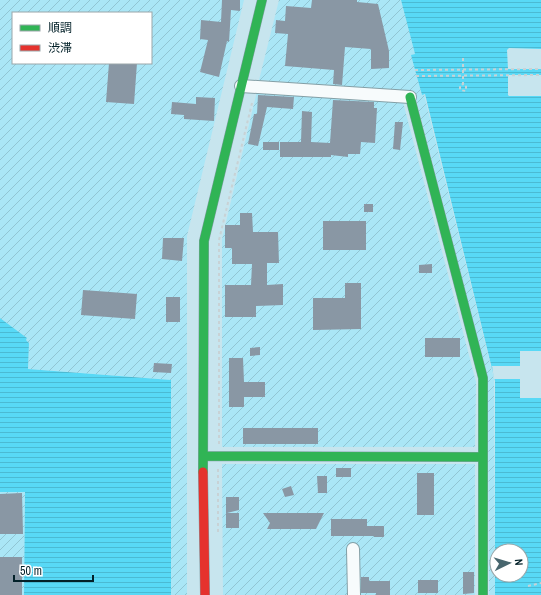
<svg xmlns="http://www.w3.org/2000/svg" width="541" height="595" viewBox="0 0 541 595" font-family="'Archivo Narrow','Noto Sans JP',sans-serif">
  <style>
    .industrial { fill: url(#industrial-furrows); fill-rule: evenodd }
    .water { fill: url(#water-rules); fill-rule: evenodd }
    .pier { fill: #c7e5ee }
    .building { fill: #8997a4 }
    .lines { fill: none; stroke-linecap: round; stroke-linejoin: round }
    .street-casing { stroke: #839fa6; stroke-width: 14 }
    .fast-casing { stroke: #839fa6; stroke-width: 10 }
    .jam-casing { stroke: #839fa6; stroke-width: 10 }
    .path { stroke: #c8d2d5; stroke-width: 2; stroke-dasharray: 3 3; stroke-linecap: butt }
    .street { stroke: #f7fbfc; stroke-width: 12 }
    .fast { stroke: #30b455; stroke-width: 9 }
    .jam { stroke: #e5322d; stroke-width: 9 }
  </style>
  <defs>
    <pattern id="industrial-furrows" width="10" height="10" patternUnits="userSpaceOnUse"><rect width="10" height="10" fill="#aae6f6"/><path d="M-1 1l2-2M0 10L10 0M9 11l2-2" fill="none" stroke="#91c5d3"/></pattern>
    <pattern id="water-rules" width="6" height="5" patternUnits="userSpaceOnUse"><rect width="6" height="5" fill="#58d9f6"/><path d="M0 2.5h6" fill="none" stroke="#4bbad3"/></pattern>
  </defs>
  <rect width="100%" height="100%" fill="#c7e5ee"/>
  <!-- industrial -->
  <path class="industrial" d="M0,0H244L187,236V595H171V380L28,369L29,343L26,340L27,338L0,318ZM13,13H151V63H13Z
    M279,0H401L415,54L412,55L422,95L424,94L494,379L495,595H489L488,379L414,91L259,80Z
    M257,91L403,102L476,382L475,447H222V239Z
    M222,464H475V595H358V544H348V595H223Z
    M0,492H25L24,595H0Z"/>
  <!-- water -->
  <path class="water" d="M401,0H541V595H495V381L425,94L422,95L411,55L415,54ZM497,551H521V575H497Z
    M0,318L27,338L26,340L29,343L28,369L171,380V595H24L25,492H0Z"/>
  <!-- pier -->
  <path class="pier" d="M509,48L541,49V69H508L507,50Z
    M508,75H541V96H509L508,95Z
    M520,351H541V398H520V379H494L492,366H520Z"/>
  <!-- building -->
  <path class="building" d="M222,0H240V11L231,10L229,42L227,41L219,77L200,72L208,40L200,39L201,20L221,22Z
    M312,0H357V2L378,4L389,51V68L371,69V49L345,47L342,85L333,84L334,70L285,66L288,34L275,33L276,20L285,21L286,6L311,8Z
    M109,63H137L134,104L106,102Z
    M258,95L294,97L293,109L267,107L258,146L248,144L254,114H257Z
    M196,97L215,98L214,121L184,119V115L171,114L172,102L196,104Z
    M333,100L374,102V108H377L375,143L361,142L360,154H348V157L331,155V157H280V142H301L302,111L312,112L311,142L330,143Z
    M395,122H403L400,150L393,149Z
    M263,142H279V150H263Z
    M364,204H373V212H364Z
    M240,213H252L253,232H278L279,263H267V285L283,284V305L256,306V317H225V285H251L252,264H232V248H225V225H240Z
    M323,221H366V250H323Z
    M163,238H184L182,261L162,259Z
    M432,264V273H419V265Z
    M345,283H361V329L313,330V298H345Z
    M83,290L137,294L135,319L81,315Z
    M166,297H180V322H166Z
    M425,338H460V357H425Z
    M260,347V355L250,356V348Z
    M229,358H243L244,382H265V397H244V407H229Z
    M154,363L172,364L171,373L153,372Z
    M243,428H318V444H243Z
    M336,468H351V477H336Z
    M417,473H434V515H417Z
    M317,476H327V493H318Z
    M291,486L294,495L285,497L282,489Z
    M22,493L23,534H0V494Z
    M226,497H239V510L227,513H239V528H226Z
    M263,513H324L316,529H267L270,523Z
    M331,519H367V526H384V537H374V536H331Z
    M0,557H22V595H0Z
    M463,572H474V593L463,594Z
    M361,577H369V581H390V595H376V593H361Z
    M418,580H438V593H418Z"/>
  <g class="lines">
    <defs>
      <path id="street" d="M241,86L410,97
        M353,549L354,595"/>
      <path id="fast" d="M410,97L483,378V595
        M203,456L483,457
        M203,472L204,241L262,0"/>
      <path id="jam" d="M203,472L205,595"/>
    </defs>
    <!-- street casing -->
    <use href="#street" class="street-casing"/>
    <!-- fast casing -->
    <use href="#fast" class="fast-casing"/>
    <!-- jam casing -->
    <use href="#jam" class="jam-casing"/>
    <!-- path -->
    <path class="path" d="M463,58V84L466,85V91L460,90V85L463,84
      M415,70L541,69
      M416,76L541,75
      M219,444V240L252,103
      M218,469V535
      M528,586L541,583"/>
    <!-- street -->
    <use href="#street" class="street"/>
    <!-- fast -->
    <use href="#fast" class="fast"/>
    <!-- jam -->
    <use href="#jam" class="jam"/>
  </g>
  <!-- legend -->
  <rect x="12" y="12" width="140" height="52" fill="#ffffff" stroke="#9aa6a9"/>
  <rect x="20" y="25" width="20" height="6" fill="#30b455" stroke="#9aa6a9"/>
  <text x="48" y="32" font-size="12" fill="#032129">順調</text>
  <rect x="20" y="45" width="20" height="6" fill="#e5322d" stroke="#9aa6a9"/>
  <text x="48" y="52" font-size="12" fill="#032129">渋滞</text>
  <!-- north arrow -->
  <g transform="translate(509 563) rotate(85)"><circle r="19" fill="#ffffff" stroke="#9aa6a9"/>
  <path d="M0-3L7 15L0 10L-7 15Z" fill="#48666e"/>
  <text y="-6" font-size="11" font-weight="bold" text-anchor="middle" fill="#032129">N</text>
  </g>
  <!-- scale -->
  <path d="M14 575v6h79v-6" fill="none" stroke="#032129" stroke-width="2"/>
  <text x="20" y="575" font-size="12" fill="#032129" stroke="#ffffff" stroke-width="3" paint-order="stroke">50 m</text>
</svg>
